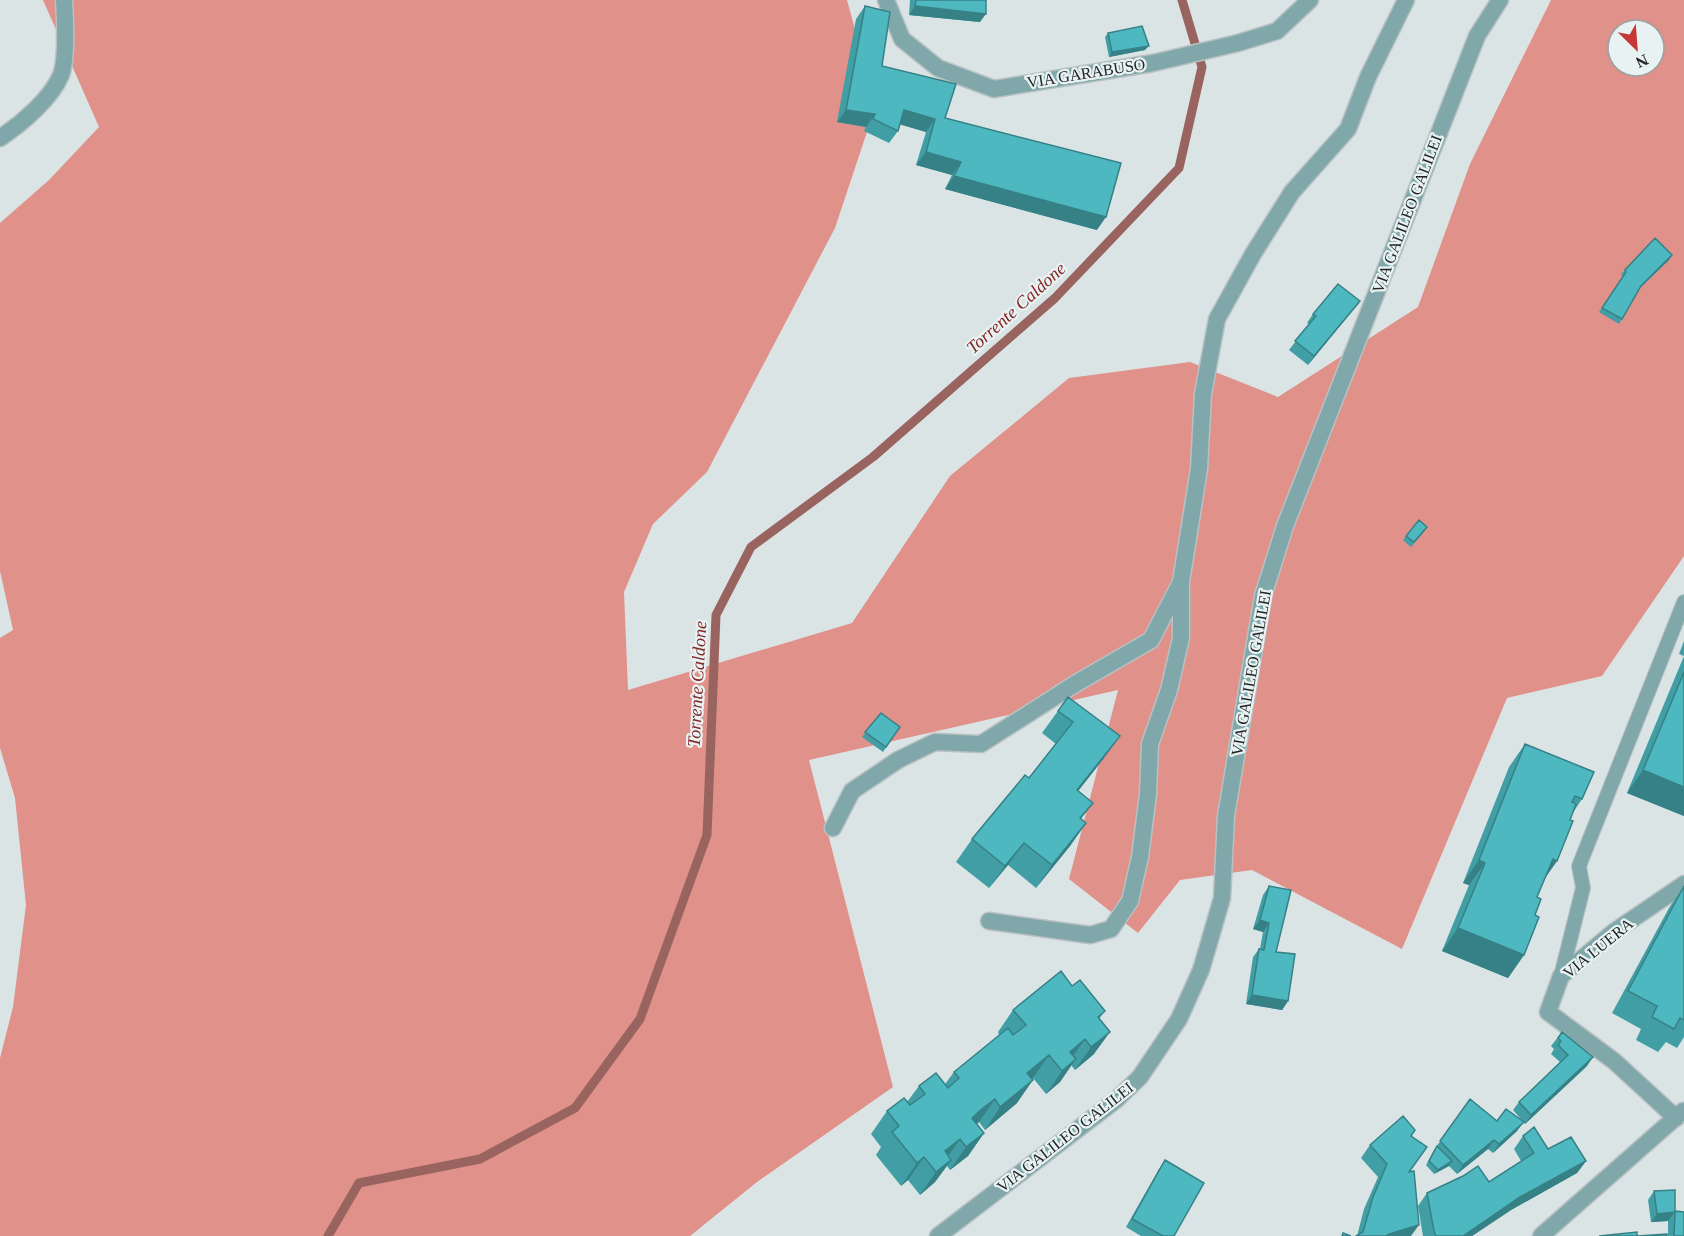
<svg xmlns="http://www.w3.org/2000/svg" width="1684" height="1236" viewBox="0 0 1684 1236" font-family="'Times New Roman',serif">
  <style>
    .forest { fill: #e09189; fill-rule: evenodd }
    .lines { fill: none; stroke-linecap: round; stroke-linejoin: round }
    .stream { stroke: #99645f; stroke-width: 9 }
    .service-casing { stroke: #bac1c2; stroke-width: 16 }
    .minor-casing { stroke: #bac1c2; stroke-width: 19 }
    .service { stroke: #80a8ab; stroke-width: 14 }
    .minor { stroke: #80a8ab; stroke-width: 16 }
    .wall { fill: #429ea5 }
    .shaded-wall { fill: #368186 }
    .building { fill: #4db8c0; stroke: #368186; stroke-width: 1.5 }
    .labels { text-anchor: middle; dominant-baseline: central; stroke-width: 4.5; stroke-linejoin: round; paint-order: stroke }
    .street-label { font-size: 16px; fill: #212424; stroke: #e8f2f2 }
    .water-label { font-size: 18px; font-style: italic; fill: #832624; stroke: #e8f2f2 }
  </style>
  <rect width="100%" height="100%" fill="#dbe4e5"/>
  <!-- forest -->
  <path class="forest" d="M43,0H847L876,105L835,228L707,472L653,524L624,592L628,690L852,623L950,476L1069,378L1190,362L1278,397L1418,307L1470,164L1551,0H1684V556L1602,676L1507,698L1402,949L1252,870L1180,880L1138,933L1069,879L1118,690L809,760L893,1087L757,1182L690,1236H0V1058L13,1007L26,905L15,798L0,748V638L13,630L0,571V223L49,180L99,127ZM1618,30H1654V66H1618Z"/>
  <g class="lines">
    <!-- stream -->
    <path class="stream" d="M328,1236L359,1183L480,1159L575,1108L640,1019L707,835L716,615L751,547L873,457L1055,298L1179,168L1202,67L1182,0"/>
    <defs>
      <path id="service" d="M1561,976L1583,888L1579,866L1684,602"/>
      <path id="minor" d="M886,0L902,39L938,68L994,89L1153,63L1238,43L1277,31L1310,0
        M0,138C21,124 51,99 61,75C67,59 65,17 64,0
        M833,828L852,791L898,760L935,742L981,744L1075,684L1151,640L1181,582L1199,469L1203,394L1217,319L1253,254L1292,192L1348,129L1368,77L1406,0
        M989,921L1090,935L1111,929L1130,901L1140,857L1148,794L1150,744L1169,690L1181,638V586
        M1676,1118L1614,1061L1548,1012L1561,976L1615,931L1684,884
        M938,1236L1116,1100L1140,1077L1179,1019L1201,970L1211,936L1222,898L1226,816L1263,596L1285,526L1477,36L1500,0
        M1541,1236L1683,1111"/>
    </defs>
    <!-- service casing -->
    <use href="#service" class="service-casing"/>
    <!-- minor casing -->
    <use href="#minor" class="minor-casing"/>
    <!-- service -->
    <use href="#service" class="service"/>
    <!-- minor -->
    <use href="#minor" class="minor"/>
  </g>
  <!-- wall -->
  <path class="wall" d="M910,0H986L980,22L909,15Z
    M865,6L882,66L945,118L1097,230L945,189L952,175L916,165L926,132L900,124L898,131L889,143L864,131L866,127L837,122L856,19Z
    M1108,33L1145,50L1109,57L1105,37Z
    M1672,255L1669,260L1639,289L1619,324L1599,312L1623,276L1621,274L1625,270Z
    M1360,301L1308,365L1289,350L1309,324L1307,323L1313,314Z
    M1424,532L1411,547L1403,540L1406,536Z
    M1684,641V816L1627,793L1684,656L1679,654Z
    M1068,697L1104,758L1078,791L1093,803L1081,819L1086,823L1070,846L1036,888L1008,865L989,888L956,862L972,839L1029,778L1056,744L1042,733Z
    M881,713L900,727L883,752L862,737Z
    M1525,744L1582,799L1572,814L1557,861L1544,879L1537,897L1535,915L1524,955L1508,978L1442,951L1469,885L1463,883L1509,767Z
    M1269,886L1276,952L1288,1001L1282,1010L1246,1004L1253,957L1259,949H1260L1263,932L1253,929L1263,895Z
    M1684,886V1037L1677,1048L1666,1042L1658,1052L1636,1040L1641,1029L1612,1013L1669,908Z
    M1072,986L1105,1011L1099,1019L1094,1054L1075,1070L1071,1065L1060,1082L1046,1094L1033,1078L1017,1103L985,1130L979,1122L977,1124L984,1133L968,1156L950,1170L947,1166L935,1182L920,1195L908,1180L901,1186L876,1155L881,1147L871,1134L887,1111L907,1102L919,1086L945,1084L954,1072L999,1035L998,1032L1013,1010Z
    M1562,1032L1587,1066L1525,1124L1513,1110L1519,1102L1560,1062L1551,1054L1554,1049L1551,1046Z
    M1470,1099L1497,1121L1517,1131L1493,1153L1488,1149L1457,1174L1449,1166L1434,1174L1426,1165L1434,1150Z
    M1411,1136L1409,1172L1411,1236H1357L1364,1209L1378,1177L1361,1158L1370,1145Z
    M1523,1136L1548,1149L1586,1161L1577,1173L1511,1210L1472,1236H1423L1418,1206L1427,1193L1489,1182L1521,1161L1514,1149Z
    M1165,1160L1174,1236H1141L1126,1227L1159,1169Z
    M1654,1191L1675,1211L1684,1236H1668V1221L1651,1222L1648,1200Z"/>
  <!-- shaded-wall -->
  <path class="shaded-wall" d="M915,6L986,14L980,22L909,15Z
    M1149,46L1145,50L1109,57L1112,52Z
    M846,110L875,114L866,127L837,122Z
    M904,110L935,119L926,132L895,123Z
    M926,152L961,162L952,175L916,165Z
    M954,176L1106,217L1097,230L945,189Z
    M1672,255L1669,260L1637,290Z
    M1360,301L1353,310L1308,365L1314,356Z
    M1120,736L1104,758L1061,813L1077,790Z
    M1643,770L1684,787V816L1627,793Z
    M1086,823L1070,846L1036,888L1052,865Z
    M1024,843L1008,865L989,888L1005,866Z
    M1553,859L1557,861L1541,884Z
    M1479,860L1485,863L1469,885L1463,883Z
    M1260,920L1269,923L1263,932L1253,929Z
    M1458,928L1524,955L1508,978L1442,951Z
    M1252,995L1288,1001L1282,1010L1246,1004Z
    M1110,1032L1094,1054L1075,1070L1091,1047Z
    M1085,1039L1069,1062L1070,1052Z
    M1049,1055L1033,1078L1011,1096L1027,1073Z
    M1593,1057L1587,1066L1525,1124L1531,1115Z
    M1076,1059L1060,1082L1046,1094L1062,1071Z
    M1033,1080L1017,1103L985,1130L1000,1107Z
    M995,1099L979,1122L956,1140L972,1118Z
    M1524,1122L1517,1131L1493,1153L1499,1144Z
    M984,1133L968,1156L950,1170L966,1147Z
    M960,1139L944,1162L945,1151Z
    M1494,1140L1488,1149L1457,1174L1463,1165Z
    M924,1157L908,1180L901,1186L917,1163Z
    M951,1160L935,1182L920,1195L936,1172Z
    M1452,1161L1449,1166L1434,1174L1438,1170Z
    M1586,1161L1577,1173L1511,1210L1472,1236H1463L1520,1197Z
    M1675,1212L1668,1221L1651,1222L1657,1214Z
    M1419,1225L1411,1236H1386L1389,1234Z"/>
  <!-- building -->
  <path class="building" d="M916,0H986V14L915,6Z
    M865,6L890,12L882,66L956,84L945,118L1121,163L1106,217L954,176L961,162L926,152L935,119L904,110L898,131L873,119L875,114L846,110Z
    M1142,26L1149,46L1112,52L1108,33Z
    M1655,238L1672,255L1641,286L1622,319L1602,308L1626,272L1625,270Z
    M1338,284L1360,301L1314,356L1295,341L1316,316L1313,314Z
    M1419,520L1427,527L1414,542L1406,536Z
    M1684,672V787L1643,770Z
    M1068,697L1120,736L1077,790L1093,803L1080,818L1086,823L1052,865L1024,843L1005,866L972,839L1025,775L1029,778L1073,722L1058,711Z
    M881,713L900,727L886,747L865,732Z
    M1525,744L1594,772L1582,799L1575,796L1572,802L1576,804L1570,820L1573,821L1557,861L1553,859L1537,897L1541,899L1535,915L1539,917L1524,955L1458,928L1485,863L1479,860Z
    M1269,886L1291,890L1276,952L1295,954L1288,1001L1252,995L1259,949L1264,950L1269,923L1260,920Z
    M1684,886V1020L1680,1018L1674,1029L1652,1017L1657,1006L1628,991Z
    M1061,971L1072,986L1080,980L1105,1011L1098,1017L1110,1032L1091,1047L1085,1039L1070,1052L1076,1059L1062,1071L1049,1055L1027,1073L1033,1080L1000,1107L995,1099L983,1108L972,1118L984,1133L966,1147L960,1139L945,1151L951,1160L936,1172L924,1157L917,1163L892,1132L899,1126L887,1111L904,1098L910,1105L925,1094L919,1086L936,1073L948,1088L959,1078L954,1072L1008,1028L1013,1035L1026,1025L1013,1010Z
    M1562,1032L1593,1057L1531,1115L1519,1102L1568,1055L1558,1045L1561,1041L1558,1038Z
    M1470,1099L1497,1121L1506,1109L1524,1122L1499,1144L1494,1140L1463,1165L1440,1141Z
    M1403,1116L1415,1130L1411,1136L1427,1147L1409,1172L1414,1171L1419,1225L1389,1234L1386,1236H1356L1363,1232L1373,1197L1387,1164L1370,1145Z
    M1534,1127L1548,1149L1571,1137L1586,1161L1520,1197L1463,1236H1436L1434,1231L1427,1193L1463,1176L1478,1166L1489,1182L1534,1153L1523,1136Z
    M1437,1146L1452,1161L1438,1170L1429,1161Z
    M1165,1160L1204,1183L1174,1236H1163L1132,1219Z
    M1675,1190V1211L1684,1212V1236H1674L1675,1212L1657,1214L1654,1191Z
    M1637,1232V1236L1667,1234V1236H1599Z
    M1343,1233L1351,1236H1342Z"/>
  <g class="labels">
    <!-- street labels -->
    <g class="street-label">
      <text transform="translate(1086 73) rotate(-9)">VIA GARABUSO</text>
      <text transform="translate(1407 214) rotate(-69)">VIA GALILEO GALILEI</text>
      <text transform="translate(1251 673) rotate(-80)">VIA GALILEO GALILEI</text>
      <text transform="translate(1598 948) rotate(-39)">VIA LUERA</text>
      <text transform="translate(1065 1137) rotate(-38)">VIA GALILEO GALILEI</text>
    </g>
    <!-- water labels -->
    <g class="water-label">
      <text transform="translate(1016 308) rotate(-42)">Torrente Caldone</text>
      <text transform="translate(697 684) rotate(-87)">Torrente Caldone</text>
    </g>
  </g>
  <!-- north arrow -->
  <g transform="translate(1636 48) rotate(155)"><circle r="28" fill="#e8f2f2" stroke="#98a0a0" stroke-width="1.5"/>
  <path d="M0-4.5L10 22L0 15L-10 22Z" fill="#c63736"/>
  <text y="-9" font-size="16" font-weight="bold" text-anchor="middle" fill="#212424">N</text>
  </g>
</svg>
